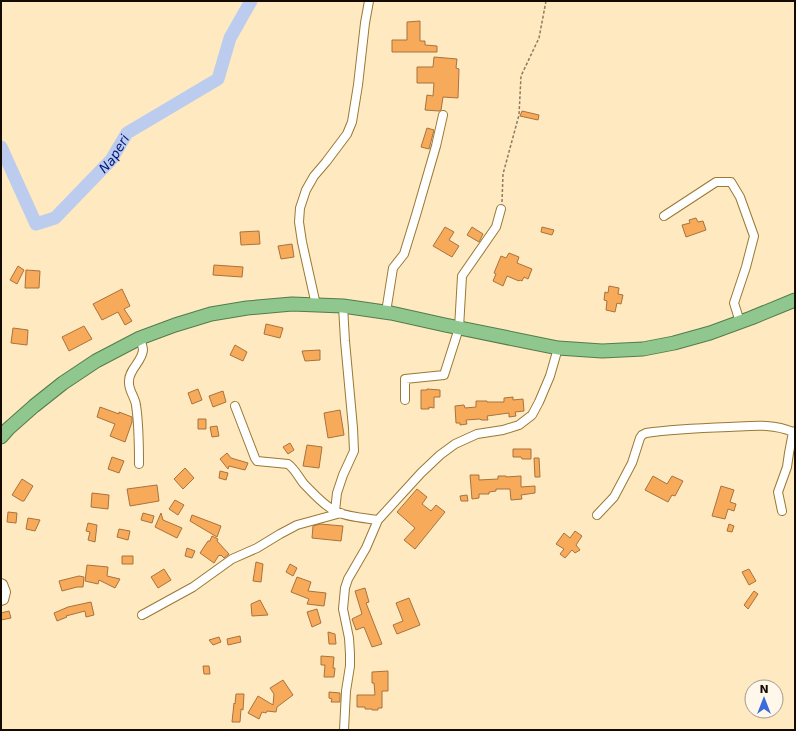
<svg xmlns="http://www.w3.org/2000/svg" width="796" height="731" viewBox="0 0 796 731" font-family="'DejaVu Sans',sans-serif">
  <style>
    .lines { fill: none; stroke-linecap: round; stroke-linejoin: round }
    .river { stroke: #bbccef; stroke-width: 13 }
    .building { fill: #f8aa5b; stroke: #a8733d }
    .minor-casing { stroke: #997933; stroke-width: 10 }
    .trunk-casing { stroke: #527c4b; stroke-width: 15 }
    .path { stroke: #8b7b61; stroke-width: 1.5; stroke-dasharray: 3 2; stroke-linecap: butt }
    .minor { stroke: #fff; stroke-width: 8 }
    .trunk { stroke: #8fc78f; stroke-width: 13 }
    .labels { text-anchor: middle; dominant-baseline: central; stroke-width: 3; stroke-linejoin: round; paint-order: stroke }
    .water-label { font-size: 13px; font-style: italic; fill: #011778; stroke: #fff8ea }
  </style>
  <rect width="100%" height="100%" fill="#fee9c0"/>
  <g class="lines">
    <!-- river -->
    <path class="river" id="s1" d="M1,147L36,224L55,218L111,160L127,133L218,79L230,38L251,1"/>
  </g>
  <!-- building -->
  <path class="building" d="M420,21V41H425V45L437,46V52H392V40H407V22Z
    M434,57L457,59L456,68L459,69L458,98L443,97L441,110L439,111L425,110L427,95L433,96L434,83H417V67H433Z
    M522,111L539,115L538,120L520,116Z
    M427,128L434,130L429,149L421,147Z
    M696,218L698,222L703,221L706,230L686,237L682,225L690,223L689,220Z
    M445,227L454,232L449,240L459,246L452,257L433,246Z
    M472,227L483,234L479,242L467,235Z
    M542,227L554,230L552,235L541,232Z
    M259,231L260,244L241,245L240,232Z
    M292,244L294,257L281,259L278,246Z
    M509,253L519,257L517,263L532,269L528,279L524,277L522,281L520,280L519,281L507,276L503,286L493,281L496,274L494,273L501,256L506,258Z
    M214,265L243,267L242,277L213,275Z
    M18,266L24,270L17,284L10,280Z
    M26,270L40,271L39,288H25Z
    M609,286L619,288L618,294L623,295L621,304L617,303L615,312L606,310L607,301L604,300L605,292L608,293Z
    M122,289L130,306L124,309L132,321L125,325L118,312L102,320L93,304Z
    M266,324L283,328L280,338L264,334Z
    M84,326L92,339L69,351L62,337Z
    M13,328L28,330L27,345L11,343Z
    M235,345L247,352L243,361L230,355Z
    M320,350V360L305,361L302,351Z
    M198,389L202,400L192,404L188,393Z
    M427,389L440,390V397H434V408L429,407V409H421V390H427Z
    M223,391L226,402L213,407L209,396Z
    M513,397V400L523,399L524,411L515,412L516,416L509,417V413L487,416L488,420H481L480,419L466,420L467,424L460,425V423H456L455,406L464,405L465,408L476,407V401H487V402H504V398Z
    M100,407L119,414V412L132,417V422L125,442L110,436L115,424L97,417Z
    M340,410L344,435L328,438L324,413Z
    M198,419H206V429H198Z
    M217,426L219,436L212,437L210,427Z
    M290,443L294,450L288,454L283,447Z
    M307,445L322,447L319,468L303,466Z
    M513,449H531V459H522L521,457H513Z
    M227,453L231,458L248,463L245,470L229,466L228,469L220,459Z
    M112,457L124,461L119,473L108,469Z
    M534,458H539L540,477H535Z
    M185,468L194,478L183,489L174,479Z
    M220,471L228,473L226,480L219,478Z
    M470,475H479V480L498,479V476H506V477L521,476V487L535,486V493L521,495L522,499L511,500L510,489H496V491L489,492V494H479V498L472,499Z
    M653,476L667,484L672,476L683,481L675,496L672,495L668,502L645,490Z
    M22,479L33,486L24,501H22L12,495Z
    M157,485L159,501L130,506L127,489Z
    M721,486L734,490L730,502L736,504L734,511L728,509L725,519L712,516Z
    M417,489L427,497L422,504L431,511L436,505L445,512L415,549L404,540L415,528L397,512Z
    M92,493L109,495L108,509L91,507Z
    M467,495L468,501H461L460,496Z
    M175,500L184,505L178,515L169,509Z
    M8,512L17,513L16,523L7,522Z
    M143,513L154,516L152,523L141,520Z
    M161,513L163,520L182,528L177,538L155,527Z
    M192,515L221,526L217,537L190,521Z
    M28,518L40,520L35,531L26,529Z
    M88,523L97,525L95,542L88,540L90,532L86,531Z
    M320,524L343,526L341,541L312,538L313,526Z
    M729,524L734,526L732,532L727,531Z
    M119,529L130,531L128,540L117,537Z
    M575,531L582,536L576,545L580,550L575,553L572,550L565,558L560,554L564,549L556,544L564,533L570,538Z
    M212,536L218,539L217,541L229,554L224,558L221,555L220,556L219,555L214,563L200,553L208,541H210Z
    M187,548L195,551L192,558L185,556Z
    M122,556H133V564H122Z
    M256,562L263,564L261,582L253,581Z
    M290,564L297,568L293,576L286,572Z
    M87,565L108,567L107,576L120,579L115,588L99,580L98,584L85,581Z
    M164,569L171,580L158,588L151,577Z
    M749,569L756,581L749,585L742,572Z
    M79,576L84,577L83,587H77L62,591L59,581Z
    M297,577L311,582L308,591L326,593L324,606L307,604L309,599L291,592Z
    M365,588L369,602L366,603L382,644L372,647L364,627L356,630L352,619L362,614L355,591Z
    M754,591L758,594L748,609L744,605Z
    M409,598L420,625L397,634L393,625L403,621L396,603Z
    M260,600L268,615L252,616L251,604Z
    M91,602L94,615L86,617L85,611L66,616L67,617L57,621L54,613L68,607Z
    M317,609L321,623L312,627L307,612Z
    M9,611L11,618L1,620V613Z
    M328,632L335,634L336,644H329Z
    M240,636L241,642L228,645L227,639Z
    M219,637L221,642L213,645L209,640Z
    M321,656L334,657L333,668H335L334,677H324L325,665H321Z
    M203,666H209L210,674H204Z
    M388,671V691H382V708H378V710H372V709H365V707H357V695H375L374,683H372V672Z
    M283,680L293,695L277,707L276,712L267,711L266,713L262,712L259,719L248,713L258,696L273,705L274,694L270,688Z
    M329,692L340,693V702H331L332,699L329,698Z
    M236,694H244L243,710L241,709L240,722H232L234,703L235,704Z"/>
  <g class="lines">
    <defs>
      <path id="minor" d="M664,216L716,182H731L740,197L754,236L746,267L734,303L740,322
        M316,305L302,242L299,222L300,208L306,190L314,176L326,162L347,134L352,122L358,85L365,23L369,1
        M386,312L393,268L404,254L416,215L436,146L443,115
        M405,400V379L444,375L459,328L462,276L496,227L501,209
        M235,406L255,458L257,461L288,464C295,469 299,478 304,484C313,493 323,505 335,511C346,517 365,518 378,520
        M139,464C139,445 139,425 136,405C135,397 128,390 129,381C129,369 142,362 143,350C143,347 141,342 140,338
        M335,511L337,493L343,475L354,451L353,428L345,341L343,306
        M782,511L778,492L787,467L789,453L793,432L795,431
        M597,515L614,497L632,463L640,438L642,435L646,433C673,429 701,428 729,427C752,426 772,423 793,432
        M1,583L3,584L6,592L4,600L1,601
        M142,615L193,587L232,559L257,548L280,534L297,525L341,513
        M344,730L346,691L350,666V654L349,638L343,609L345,588L348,579L366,548L378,520L421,473L440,455L455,444L477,434L503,430L519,425L532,415L539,402L550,376L558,348"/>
      <path id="trunk" d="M1,437L8,429L34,406L63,383L96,361L140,338L175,325L211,314L247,308L292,304L343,306L391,313L445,325L558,348L602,351L643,349L674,343L710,333L751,318L795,300"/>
    </defs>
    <!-- minor casing -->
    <use href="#minor" class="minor-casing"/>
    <!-- trunk casing -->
    <use href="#trunk" class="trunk-casing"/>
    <!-- path -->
    <path class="path" d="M502,202L503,174L519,115L521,76L539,38L546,1"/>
    <!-- minor -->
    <use href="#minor" class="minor"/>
    <!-- trunk -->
    <use href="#trunk" class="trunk"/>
  </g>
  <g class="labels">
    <!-- water labels -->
    <g class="water-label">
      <text stroke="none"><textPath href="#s1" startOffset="192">Naperi</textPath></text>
    </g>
  </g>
  <!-- border -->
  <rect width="796" height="731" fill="none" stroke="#140a00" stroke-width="4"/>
  <!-- north arrow -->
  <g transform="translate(764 699)"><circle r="19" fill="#fff8ea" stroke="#a1998c"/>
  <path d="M0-3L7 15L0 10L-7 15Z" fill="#3c6cdc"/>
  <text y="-6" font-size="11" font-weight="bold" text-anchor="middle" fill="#140a00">N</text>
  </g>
</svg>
